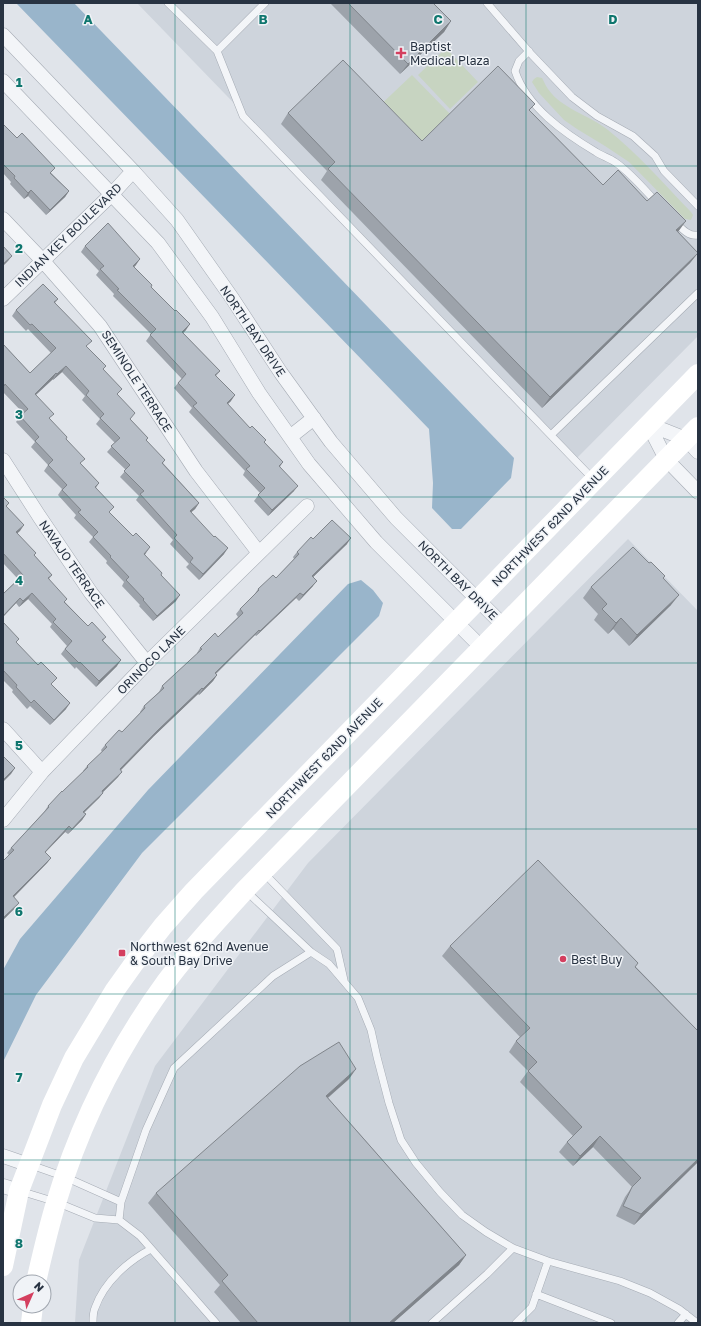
<svg xmlns="http://www.w3.org/2000/svg" width="701" height="1326" viewBox="0 0 701 1326" font-family="'Golos Text',sans-serif">
  <style>
    .built { fill: #ced4dc }
    .green { fill: #c7d4c1 }
    .water { fill: #99b5cb }
    .lines { fill: none; stroke-linecap: round; stroke-linejoin: round }
    .lane-casing { stroke: #a5abb4; stroke-width: 8 }
    .street-casing { stroke: #a5abb4; stroke-width: 15 }
    .lane { stroke: #f3f5f8; stroke-width: 7 }
    .street { stroke: #f3f5f8; stroke-width: 14 }
    .secondary { stroke: #fff; stroke-width: 20 }
    .wall { fill: #9da3ab }
    .shaded-wall { fill: #80858b }
    .building { fill: #b7bec7; stroke: #80858b }
    .grid { fill: none; stroke: #0f766e; stroke-width: 1; stroke-opacity: 0.55 }
    .poi-dot { fill: #d43f5f; stroke: #f0f3f7; stroke-width: 1.5 }
    .labels { text-anchor: middle; dominant-baseline: central; stroke-width: 3; stroke-linejoin: round; paint-order: stroke }
    .poi-label { font-size: 12px; fill: #283342; stroke: #f0f3f7; text-anchor: start }
    .street-label { font-size: 12px; fill: #283342; stroke: #f0f3f7 }
    .grid-label { font-size: 13px; text-anchor: middle; font-weight: bold; fill: #0f766e; stroke: #f0f3f7; stroke-width: 3; stroke-linejoin: round; paint-order: stroke }
  </style>
  <rect width="100%" height="100%" fill="#e0e4ea"/>
  <!-- built -->
  <path class="built" d="M137,3H698V336L577,458Z
    M628,539L698,611V1323H75L79,1260L155,1066L308,863Z"/>
  <!-- green -->
  <path class="green" d="M446,48L478,82L450,109L418,75Z
    M412,75L451,115L414,152L374,111Z
    M537,77L542,78C544,81 545,85 548,89C562,109 589,115 608,130C638,154 664,184 691,212L693,215L691,220L685,219L629,162L605,146L577,129L564,120L539,93L532,82L534,79Z"/>
  <!-- water -->
  <path class="water" d="M16,3H74L514,458L511,478L461,529H452L432,508L433,483L429,429Z
    M361,580L373,590L383,603L379,616L142,853L36,995L3,1062V970L20,939L148,790L348,584Z"/>
  <g class="lines">
    <defs>
      <path id="lane" d="M168,3L217,51L243,116L594,480
        M487,3L532,55L572,97L597,116L633,136L655,156L664,171L698,206
        M217,51L265,3
        M529,51L519,61L515,71C527,107 564,133 596,152C602,156 609,158 615,162C631,173 644,189 657,203
        M675,222C681,228 689,237 698,235
        M551,435L698,293
        M263,872L337,949L344,980
        M245,890L311,952L329,964L358,998L371,1030L377,1057L389,1103L401,1140L416,1163L440,1192L462,1215L486,1232L513,1248L548,1261L620,1281L650,1293L679,1309L697,1323
        M31,1165L65,1177L121,1202
        M20,1191L56,1202L95,1218L119,1220L140,1236L216,1323
        M119,1220L121,1202L146,1130L174,1068L273,976L311,952
        M536,1294L611,1323
        M93,1323C93,1318 93,1312 95,1308C104,1282 128,1261 151,1249
        M432,1323L487,1274L513,1248
        M516,1323L532,1307L548,1261
        M678,1323L686,1314"/>
      <path id="street" d="M3,35L133,171L177,220L232,298L281,373L331,442L396,518L504,626
        M3,81L158,243L212,317L259,393L309,464L376,542L482,648
        M3,219L43,261L100,326L196,471L259,553
        M3,299L112,194L133,171
        M648,424L666,459L698,492
        M648,424L686,439L698,452
        M290,437L314,418
        M3,460L39,516L91,593L147,663
        M3,729L42,772
        M3,820L42,772L147,663L307,506
        M3,1156L29,1165
        M3,1186L19,1191"/>
    </defs>
    <!-- lane casing -->
    <use href="#lane" class="lane-casing"/>
    <!-- street casing -->
    <use href="#street" class="street-casing"/>
    <!-- lane -->
    <use href="#lane" class="lane"/>
    <!-- street -->
    <use href="#street" class="street"/>
    <!-- secondary -->
    <path class="secondary" d="M3,1266L19,1191L52,1105L74,1058L115,990L135,962L163,926L194,891L698,374
      M36,1282C42,1256 48,1229 56,1203C80,1123 118,1048 166,982C190,949 218,920 245,890L698,427
      M31,1323L33,1306"/>
  </g>
  <!-- wall -->
  <path class="wall" d="M330,3H433L451,21L444,32L400,74Z
    M530,111L603,185L678,232L698,253L690,263L542,408L321,180L327,171L281,124L288,113L422,141Z
    M3,124L69,191L65,197L46,215L28,196L24,199L10,184L11,182L3,173Z
    M85,246L136,265L134,267L152,285L151,287L186,330L183,333L220,371L216,376L231,401L227,404L250,428L266,440L264,442L283,462L280,467L294,491L268,516L254,501L260,493L243,475L245,471L189,412L192,408L174,388L178,383L182,379L146,341L151,334L113,296L114,294L96,275L99,271L81,252Z
    M58,299L55,303L103,370L118,395L131,420L148,438L146,441L165,460L163,463L199,503L195,509L191,512L224,554L199,580L186,567L189,564L170,544L173,540L136,500L139,496L120,477L126,470L107,452L115,443L96,424L100,419L82,400L85,396L62,372L53,380V379L36,395L50,419L66,439L81,464L99,483L96,488L110,513L146,553L145,555L161,575L176,601L153,621L139,606L140,605L122,586L124,582L106,563L107,561L89,542L93,537L74,518L76,515L58,495L62,489L44,471L48,465L31,447L35,442L16,422L20,416L23,413L3,392V344L30,373L51,353L28,329L26,331L12,316L16,310Z
    M3,497L9,503L6,507L24,525L17,533L34,555L52,575L49,579L65,602L88,626L106,637L103,641L117,666L96,687L76,667L75,669L61,654L67,646L50,627L52,624L28,599L19,607L16,603L3,617V594L18,579L3,563Z
    M313,539L347,544L313,577V586L299,601L296,598L256,636L255,635L216,674L217,675L213,681L199,695L198,694L154,736L121,770L118,777L103,792V793L99,798L84,813L86,814L82,820L68,834L65,832L45,852L51,858L47,863L14,897L15,908L3,920V861L9,855L7,853L11,848L44,812L48,806L84,772L83,771L87,766L102,752L101,750L105,745L122,732L140,713V712L144,706L159,692L162,686L197,654V653L200,648L218,637L238,617L236,614L240,609L254,595L258,589L276,578L294,559L293,557L297,552Z
    M649,563L665,576L663,578L671,605L629,646L613,629L608,634L594,620L598,614L583,598L591,587Z
    M3,622L17,643L52,685L66,709L50,725L30,706L27,709L12,692L13,690L3,680Z
    M450,946L636,967L698,1031V1162L634,1225L616,1216L625,1197L632,1187L593,1147L573,1166L559,1152L567,1142L573,1136L520,1082L528,1071L509,1052L516,1041L520,1037L442,956Z
    M349,1079L328,1098L466,1255L459,1265L393,1323H241L214,1292L220,1285L148,1203L156,1193Z"/>
  <!-- shaded-wall -->
  <path class="shaded-wall" d="M451,21L444,32L400,74L408,64Z
    M31,190L28,196L24,199L28,193Z
    M69,191L65,197L46,215L50,210Z
    M686,221L678,232L676,230Z
    M698,253L690,263L542,408L550,397Z
    M12,256L8,261L3,266V264Z
    M140,259L136,265L129,272L133,266Z
    M190,324L186,330L178,338L182,332Z
    M66,366L62,372L53,380L57,374Z
    M56,373L53,379L31,399L35,394Z
    M235,395L231,401L223,409L227,403Z
    M298,486L294,491L268,516L272,510Z
    M199,503L195,509L186,517L190,511Z
    M24,525L20,531L12,538L16,532Z
    M351,538L347,544L308,582L312,576Z
    M150,547L146,553L140,559L144,554Z
    M228,548L224,554L199,580L203,574Z
    M317,581L313,586L299,601L303,595Z
    M32,593L28,599L19,607L23,601Z
    M300,593L296,598L256,636L260,631Z
    M180,595L176,601L153,621L157,616Z
    M679,595L671,605L629,646L637,635Z
    M20,598L16,603L3,617V616Z
    M621,618L613,629L608,634L616,623Z
    M259,630L255,635L211,678L215,673Z
    M121,660L117,666L96,687L99,681Z
    M217,675L213,681L199,695L203,689Z
    M202,688L198,694L154,736L116,775L120,769L158,730Z
    M70,703L66,709L50,725L54,720Z
    M15,768L11,774L3,782V780Z
    M122,772L118,777L98,797L102,791Z
    M103,793L99,798L79,817L83,812Z
    M86,814L82,820L68,834L72,829Z
    M69,826L65,832L41,857L45,852Z
    M51,858L47,863L9,902L13,896Z
    M19,903L15,908L3,920L4,917Z
    M356,1069L349,1079L318,1106L326,1096Z
    M600,1136L593,1147L573,1166L580,1156Z
    M698,1159V1162L634,1225L641,1214Z
    M466,1255L459,1265L393,1323H389Z"/>
  <!-- building -->
  <path class="building" d="M348,3H433L451,21L408,64Z
    M343,60L422,141L498,66L535,104L529,110L603,185L618,170L647,201L657,192L686,221L676,230L698,253L550,397L328,169L335,162L288,113Z
    M3,124L17,138L22,133L55,168L50,173L69,191L50,210L31,190L28,193L14,178L15,176L3,164Z
    M108,223L140,259L133,266L152,285L151,287L175,311L176,310L190,324L182,332L220,371L215,375L235,395L227,403L250,428L252,426L266,440L264,442L283,462L279,466L298,486L272,510L258,495L265,488L246,469L250,466L193,406L197,403L178,383L186,374L150,335L156,329L117,290L119,289L100,269L104,266L85,246Z
    M3,246L12,256L3,264Z
    M43,284L58,299L54,302L92,341L86,346L106,366L103,369L122,389L117,394L135,413L130,419L148,438L146,440L165,460L162,463L199,503L190,511L214,537L215,536L228,548L203,574L190,562L193,558L174,538L177,535L140,494L144,491L124,471L130,465L111,446L120,438L100,418L104,414L86,395L89,391L66,366L57,374L56,373L35,394L54,414L49,418L67,437L66,439L85,459L80,463L99,483L95,487L114,507L109,512L133,536L136,533L150,547L144,554L162,573L161,575L180,595L157,616L143,600L144,599L126,580L129,577L110,557L111,556L93,537L98,532L78,512L81,510L62,490L67,485L48,465L53,460L35,441L39,437L20,416L28,409L5,384L4,386L3,385V344L30,373L56,348L32,324L30,325L16,310Z
    M3,497L9,503L6,506L24,525L16,532L36,553L34,555L52,575L48,578L67,599L64,602L88,626L92,622L106,637L102,640L121,660L99,681L80,662L79,663L65,649L72,641L53,622L56,619L32,593L23,601L20,598L3,616V594L23,575L3,553Z
    M332,520L351,538L312,576L317,581L303,595L300,593L260,631L259,630L215,673L217,675L203,689L202,688L158,730L120,769L122,772L102,791L103,793L83,812L86,814L72,829L69,826L45,852L51,858L13,896L19,903L4,917L3,916V861L14,850L11,848L49,807L48,806L62,791V792L88,767L87,766L107,747L105,745L119,730L122,732L145,708L144,706L164,688L162,686L202,649L200,648L215,633L218,637L243,613L240,609L259,590L258,589L273,575L276,578L299,554L297,552L311,537L313,539Z
    M633,547L649,563L651,562L665,576L663,578L679,595L637,635L621,618L616,623L602,609L607,604L591,587Z
    M3,622L19,639L16,642L38,665L41,662L57,678L51,684L70,703L54,720L34,700L31,703L16,687L17,685L3,670Z
    M3,756L15,768L3,780Z
    M538,860L638,963L635,967L698,1031V1159L641,1214L623,1206L632,1187L641,1178L600,1136L580,1156L567,1142L582,1127L528,1071L537,1062L516,1041L530,1028L450,946Z
    M339,1042L356,1069L326,1096L466,1255L389,1323H258L222,1281L228,1275L156,1193L300,1066Z"/>
  <!-- grid -->
  <path class="grid" d="M175,3V1323M350,3V1323M526,3V1323M3,166H698M3,332H698M3,497H698M3,663H698M3,829H698M3,994H698M3,1160H698"/>
  <!-- markers -->
  <g class="poi-dot">
    <path d="M399 47h4v4h4v4h-4v4h-4v-4h-4v-4h4z"/>
    <rect x="118" y="949" width="8" height="8" rx="2"/>
    <circle cx="563" cy="959" r="4"/>
  </g>
  <g class="labels">
    <!-- poi labels -->
    <g class="poi-label">
      <text x="410" y="46">Baptist<tspan x="410" dy="14">Medical Plaza</tspan></text>
      <text x="130" y="946">Northwest 62nd Avenue<tspan x="130" dy="14">&amp; South Bay Drive</tspan></text>
      <text x="571" y="959">Best Buy</text>
    </g>
    <!-- street labels -->
    <g class="street-label">
      <text transform="translate(68 235) rotate(-44)">INDIAN KEY BOULEVARD</text>
      <text transform="translate(253 331) rotate(56)">NORTH BAY DRIVE</text>
      <text transform="translate(137 381) rotate(57)">SEMINOLE TERRACE</text>
      <text transform="translate(550 526) rotate(-46)">NORTHWEST 62ND AVENUE</text>
      <text transform="translate(72 564) rotate(55)">NAVAJO TERRACE</text>
      <text transform="translate(458 580) rotate(45)">NORTH BAY DRIVE</text>
      <text transform="translate(151 660) rotate(-45)">ORINOCO LANE</text>
      <text transform="translate(324 758) rotate(-46)">NORTHWEST 62ND AVENUE</text>
    </g>
  </g>
  <g class="grid-label">
    <text x="88" y="24">A</text>
    <text x="263" y="24">B</text>
    <text x="438" y="24">C</text>
    <text x="613" y="24">D</text>
    <text x="19" y="87">1</text>
    <text x="19" y="253">2</text>
    <text x="19" y="419">3</text>
    <text x="19" y="585">4</text>
    <text x="19" y="750">5</text>
    <text x="19" y="916">6</text>
    <text x="19" y="1082">7</text>
    <text x="19" y="1248">8</text>
  </g>
  <!-- border -->
  <rect width="701" height="1326" fill="none" stroke="#283342" stroke-width="8"/>
  <!-- north arrow -->
  <g transform="translate(32 1294) rotate(45)"><circle r="19" fill="#f0f3f7" stroke="#a0a6af"/>
  <path d="M0-3L7 15L0 10L-7 15Z" fill="#d43f5f"/>
  <text y="-6" font-size="11" font-weight="bold" text-anchor="middle" fill="#283342">N</text>
  </g>
</svg>
